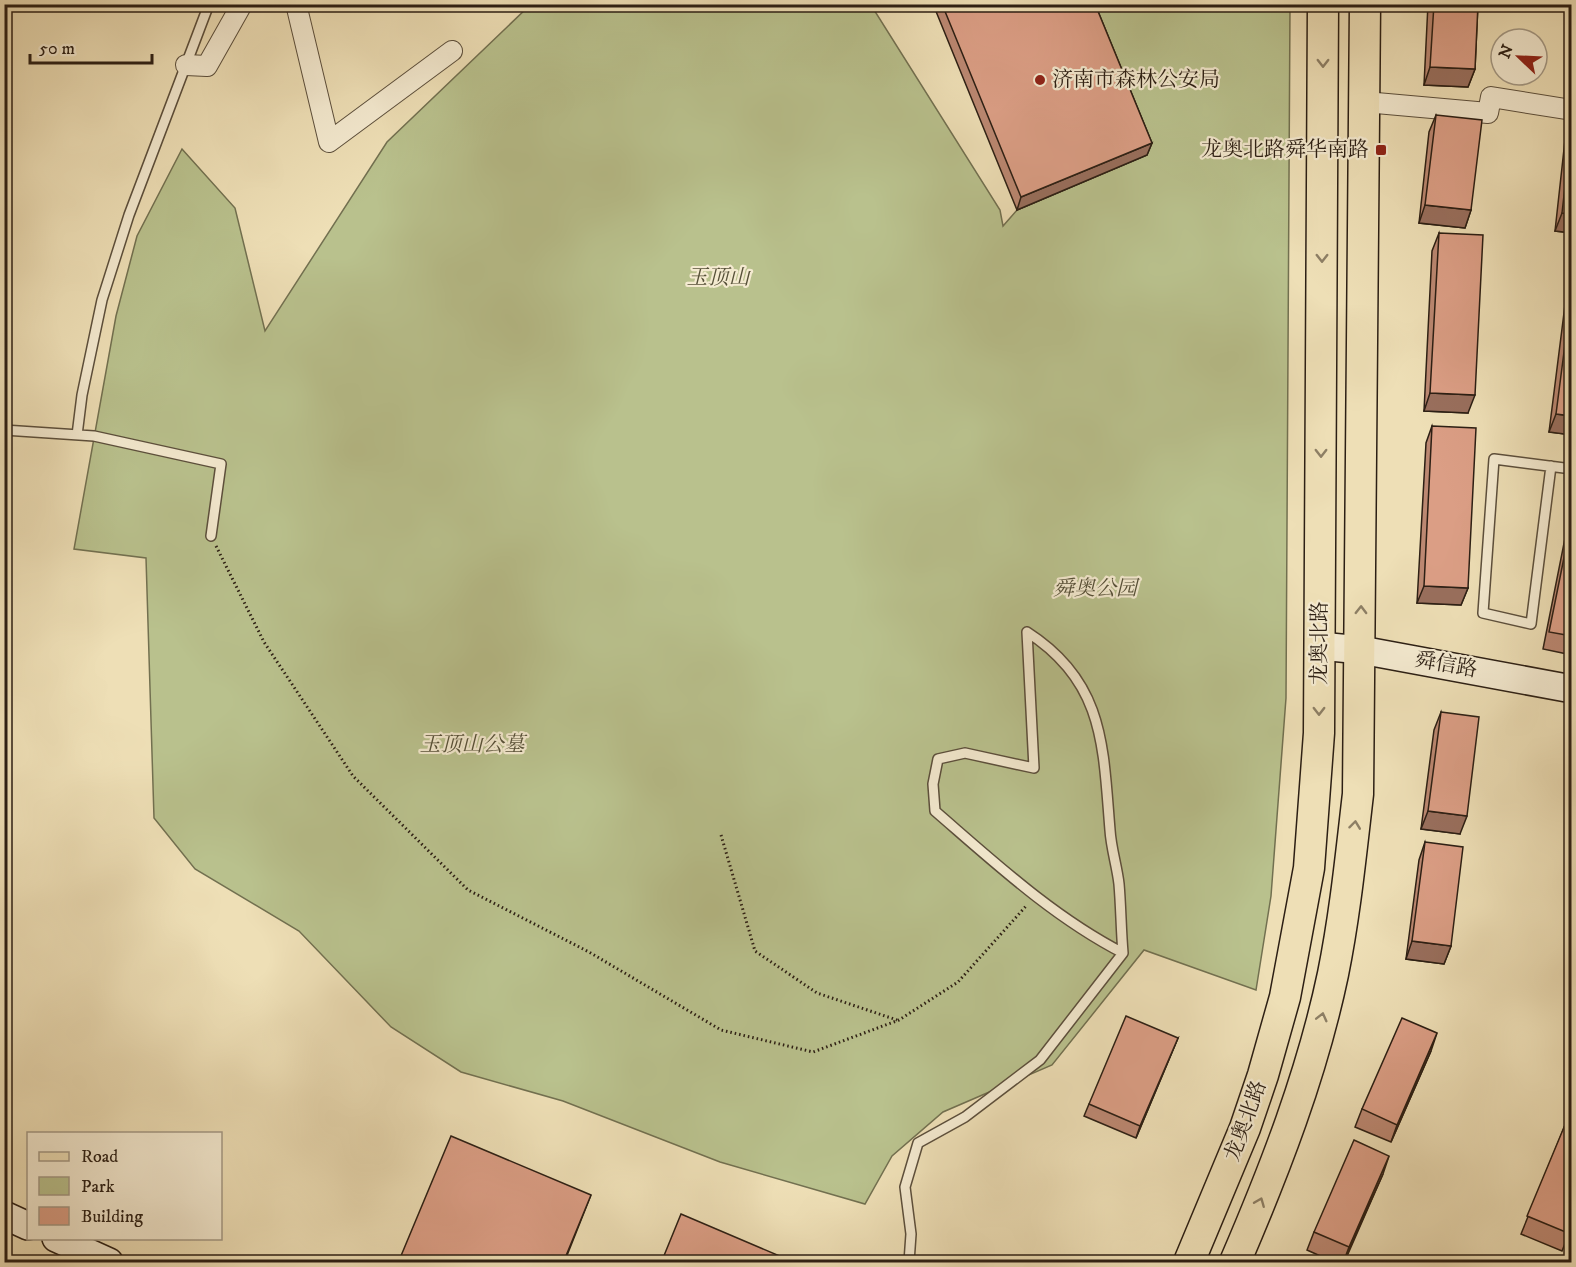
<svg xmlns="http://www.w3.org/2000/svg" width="1576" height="1267" viewBox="0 0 1576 1267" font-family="'IM FELL DW Pica','Noto Serif SC',serif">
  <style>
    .green { fill: #b9c18d; stroke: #727050; stroke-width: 1.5 }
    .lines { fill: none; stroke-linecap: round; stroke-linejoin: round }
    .lane-casing { stroke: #5c4f3c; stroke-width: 12 }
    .street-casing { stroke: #5c4f3c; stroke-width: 22 }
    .secondary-casing { stroke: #2c1f14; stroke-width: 30 }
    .primary-casing { stroke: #2c1f14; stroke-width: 33 }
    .path { stroke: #2c1f14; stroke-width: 3; stroke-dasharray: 1.5 3; stroke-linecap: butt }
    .lane { stroke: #f4ead0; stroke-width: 9 }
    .street { stroke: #f4ead0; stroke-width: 20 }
    .secondary { stroke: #f4ead0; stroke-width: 27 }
    .primary { stroke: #eedfb6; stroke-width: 30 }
    .wall { fill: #bc8872; stroke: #2c1f14; stroke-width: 1.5 }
    .shaded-wall { fill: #996f5d; stroke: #2c1f14; stroke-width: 1.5 }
    .building { fill: #db9e85; stroke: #2c1f14; stroke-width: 1.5 }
    .oneway { stroke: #8d7f65 }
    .poi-dot { fill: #8f2418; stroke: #f4ead0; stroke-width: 2 }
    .labels { text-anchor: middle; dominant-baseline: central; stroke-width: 4.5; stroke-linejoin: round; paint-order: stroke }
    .poi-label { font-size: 21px; fill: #2c1f14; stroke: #f4ead0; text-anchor: start }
    .park-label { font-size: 21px; font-style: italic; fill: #565038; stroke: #f4ead0 }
    .street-label { font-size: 21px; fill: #2c1f14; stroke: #f4ead0 }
  </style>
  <rect width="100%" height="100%" fill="#eedfb6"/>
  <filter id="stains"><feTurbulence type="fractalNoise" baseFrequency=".00333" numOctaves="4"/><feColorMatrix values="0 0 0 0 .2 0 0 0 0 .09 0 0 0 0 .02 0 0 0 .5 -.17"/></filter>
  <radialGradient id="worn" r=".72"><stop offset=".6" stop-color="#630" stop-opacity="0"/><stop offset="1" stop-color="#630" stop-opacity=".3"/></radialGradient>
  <!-- green -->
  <path class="green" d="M537,4L871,5L1000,210L1003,226L1017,210L1147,155L1086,5H1290L1286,698L1271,896L1256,990L1144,950L1052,1065L943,1112L892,1156L865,1204L720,1162L563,1101L461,1072L391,1027L299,931L195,869L154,818L146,558L74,549L116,316L137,236L182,149L235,208L265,331L387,142L528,7Z"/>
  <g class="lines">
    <defs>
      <path id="lane" d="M4,430L94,436L221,464L211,536
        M77,435L82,395L102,300L129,215L209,4
        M1551,466L1531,624L1483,613L1494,459L1572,469
        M1027,632L1034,768L965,753L938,759L933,784L935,811C994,862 1053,917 1123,953
        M909,1262L911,1234L905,1187L918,1143L965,1117L1040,1060L1123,953C1121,930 1121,907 1119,884C1117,866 1111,848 1110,830C1103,747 1105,682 1027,632"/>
      <path id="street" d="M296,4L329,142L452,51
        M186,65L207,66L242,4
        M1365,102L1488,113L1491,97L1572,110"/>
      <path id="secondary" d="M1320,646L1361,650L1572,689
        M4,1215L28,1226
        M56,1238L109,1262"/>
      <path id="primary" d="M1189,1262L1245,1128L1263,1075L1285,997L1309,868L1319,733L1323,4
        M1235,1262C1275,1169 1312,1074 1333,974C1345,915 1351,854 1358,794L1365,4"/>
    </defs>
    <!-- lane casing -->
    <use href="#lane" class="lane-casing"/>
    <!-- street casing -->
    <use href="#street" class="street-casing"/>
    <!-- secondary casing -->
    <use href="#secondary" class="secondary-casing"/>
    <!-- primary casing -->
    <use href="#primary" class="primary-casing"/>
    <!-- path -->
    <path class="path" d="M216,546L264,642L353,776L468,890L589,952L721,1030L813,1052L899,1020L958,982L1027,905
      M721,835L755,951L817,993L897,1020"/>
    <!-- lane -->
    <use href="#lane" class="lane"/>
    <!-- street -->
    <use href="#street" class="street"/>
    <!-- secondary -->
    <use href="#secondary" class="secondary"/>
    <!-- primary -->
    <use href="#primary" class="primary"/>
  </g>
  <!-- wall -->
  <path class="wall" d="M933,4H1095L1152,143L1147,155L1017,210Z
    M1428,4H1478L1475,69L1468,87L1424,85Z
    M1436,115L1471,210L1465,228L1419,223L1429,132Z
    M1572,123V233L1555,231L1565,140Z
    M1439,233L1468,413L1424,411L1432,251Z
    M1572,288V435L1549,432L1565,305Z
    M1432,426L1468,588L1461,605L1417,603L1426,443Z
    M1572,503V655L1543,649Z
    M1441,712L1460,834L1421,829L1434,730Z
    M1425,842L1451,946L1444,964L1406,959L1419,860Z
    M1178,1038L1136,1138L1084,1116L1089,1104Z
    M1431,1051L1391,1142L1355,1127L1362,1109Z
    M1572,1108V1226L1562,1251L1521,1234Z
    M1383,1174L1344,1263H1336L1307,1250L1314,1232Z"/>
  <!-- shaded-wall -->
  <path class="shaded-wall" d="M1430,67L1475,69L1468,87L1424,85Z
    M1152,143L1147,155L1017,210L1021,197Z
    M1425,205L1471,210L1465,228L1419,223Z
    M1562,213L1572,214V233L1555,231Z
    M1430,393L1475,395L1468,413L1424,411Z
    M1556,414L1572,416V435L1549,432Z
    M1424,586L1468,588L1461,605L1417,603Z
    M1428,811L1467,816L1460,834L1421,829Z
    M1412,941L1451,946L1444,964L1406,959Z
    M1437,1033L1431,1051L1391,1142L1397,1125Z
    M1178,1038L1173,1050L1136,1138L1140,1126Z
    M1389,1156L1383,1174L1343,1263L1349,1247Z
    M591,1195L564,1263H563Z"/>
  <!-- building -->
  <path class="building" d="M942,4H1095L1152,143L1021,197Z
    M1434,4H1478L1475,69L1430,67Z
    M1436,115L1482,120L1471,210L1425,205Z
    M1572,125V214L1562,213Z
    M1439,233L1483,235L1475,395L1430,393Z
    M1572,290V416L1556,414Z
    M1432,426L1476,428L1468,588L1424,586Z
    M1572,518V636L1549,632Z
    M1441,712L1479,717L1467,816L1428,811Z
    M1425,842L1463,847L1451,946L1412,941Z
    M1126,1016L1178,1038L1140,1126L1089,1104Z
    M1402,1018L1437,1033L1397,1125L1362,1109Z
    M1572,1108V1224L1568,1233L1527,1216Z
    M451,1136L591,1195L563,1263H398Z
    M1354,1140L1389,1156L1349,1247L1314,1232Z
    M681,1214L796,1263H661Z"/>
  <!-- one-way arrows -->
  <defs><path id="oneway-chevron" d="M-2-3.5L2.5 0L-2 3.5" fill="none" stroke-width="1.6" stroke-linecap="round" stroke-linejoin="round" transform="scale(1.5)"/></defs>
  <g class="oneway">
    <use href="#oneway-chevron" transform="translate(1323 63) rotate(90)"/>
    <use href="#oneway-chevron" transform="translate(1322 258) rotate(90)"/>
    <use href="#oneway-chevron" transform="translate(1321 453) rotate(90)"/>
    <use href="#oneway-chevron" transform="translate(1361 610) rotate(-89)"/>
    <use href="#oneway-chevron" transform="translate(1319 711) rotate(90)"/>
    <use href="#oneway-chevron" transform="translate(1355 825) rotate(-83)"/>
    <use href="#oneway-chevron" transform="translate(1322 1017) rotate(-76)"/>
    <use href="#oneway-chevron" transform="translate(1260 1202) rotate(-68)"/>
  </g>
  <!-- markers -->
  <g class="poi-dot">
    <circle cx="1040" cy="80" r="6"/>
    <rect x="1375" y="144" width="12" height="12" rx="3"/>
  </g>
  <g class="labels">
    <!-- poi labels -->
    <g class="poi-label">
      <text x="1052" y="80">济南市森林公安局</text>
      <text x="1369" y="150" text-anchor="end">龙奥北路舜华南路</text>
    </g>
    <!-- park labels -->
    <g class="park-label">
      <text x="718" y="278">玉顶山</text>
      <text x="1095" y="589">舜奥公园</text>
      <text x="472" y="745">玉顶山公墓</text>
    </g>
    <!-- street labels -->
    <g class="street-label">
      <text transform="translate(1320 643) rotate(-90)">龙奥北路</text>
      <text transform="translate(1446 665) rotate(10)">舜信路</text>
      <text transform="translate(1246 1121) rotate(-70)">龙奥北路</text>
    </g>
  </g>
  <!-- margin -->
  <rect width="1576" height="1267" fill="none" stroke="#eedfb6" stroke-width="24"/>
  <rect x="6" y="6" width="1564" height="1255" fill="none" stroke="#2c1f14" stroke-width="3"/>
  <rect x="12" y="12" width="1552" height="1243" fill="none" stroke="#2c1f14" stroke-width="1.5"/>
  <!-- legend -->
  <rect x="27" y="1132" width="195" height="108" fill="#f4ead0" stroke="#a49985" stroke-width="1.5"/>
  <rect x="39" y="1152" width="30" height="9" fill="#eedfb6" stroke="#a49985" stroke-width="1.5"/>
  <text x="81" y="1162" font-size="18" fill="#2c1f14">Road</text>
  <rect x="39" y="1177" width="30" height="18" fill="#b9c18d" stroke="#a49985" stroke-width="1.5"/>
  <text x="81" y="1192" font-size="18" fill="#2c1f14">Park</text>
  <rect x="39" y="1207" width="30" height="18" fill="#db9e85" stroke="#a49985" stroke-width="1.5"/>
  <text x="81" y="1222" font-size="18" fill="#2c1f14">Building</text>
  <!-- north arrow -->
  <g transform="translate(1519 57) rotate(293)"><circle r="28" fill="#f4ead0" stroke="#a49985" stroke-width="1.5"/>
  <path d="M0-4.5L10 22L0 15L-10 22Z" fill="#8f2418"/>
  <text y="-9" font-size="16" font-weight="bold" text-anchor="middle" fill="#2c1f14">N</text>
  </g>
  <!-- scale -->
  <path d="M30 54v9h122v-9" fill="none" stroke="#2c1f14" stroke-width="3"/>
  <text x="39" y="54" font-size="18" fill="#2c1f14" stroke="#f4ead0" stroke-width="4.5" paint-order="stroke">50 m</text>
  <rect width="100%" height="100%" filter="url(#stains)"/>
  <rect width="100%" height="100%" fill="url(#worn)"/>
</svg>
